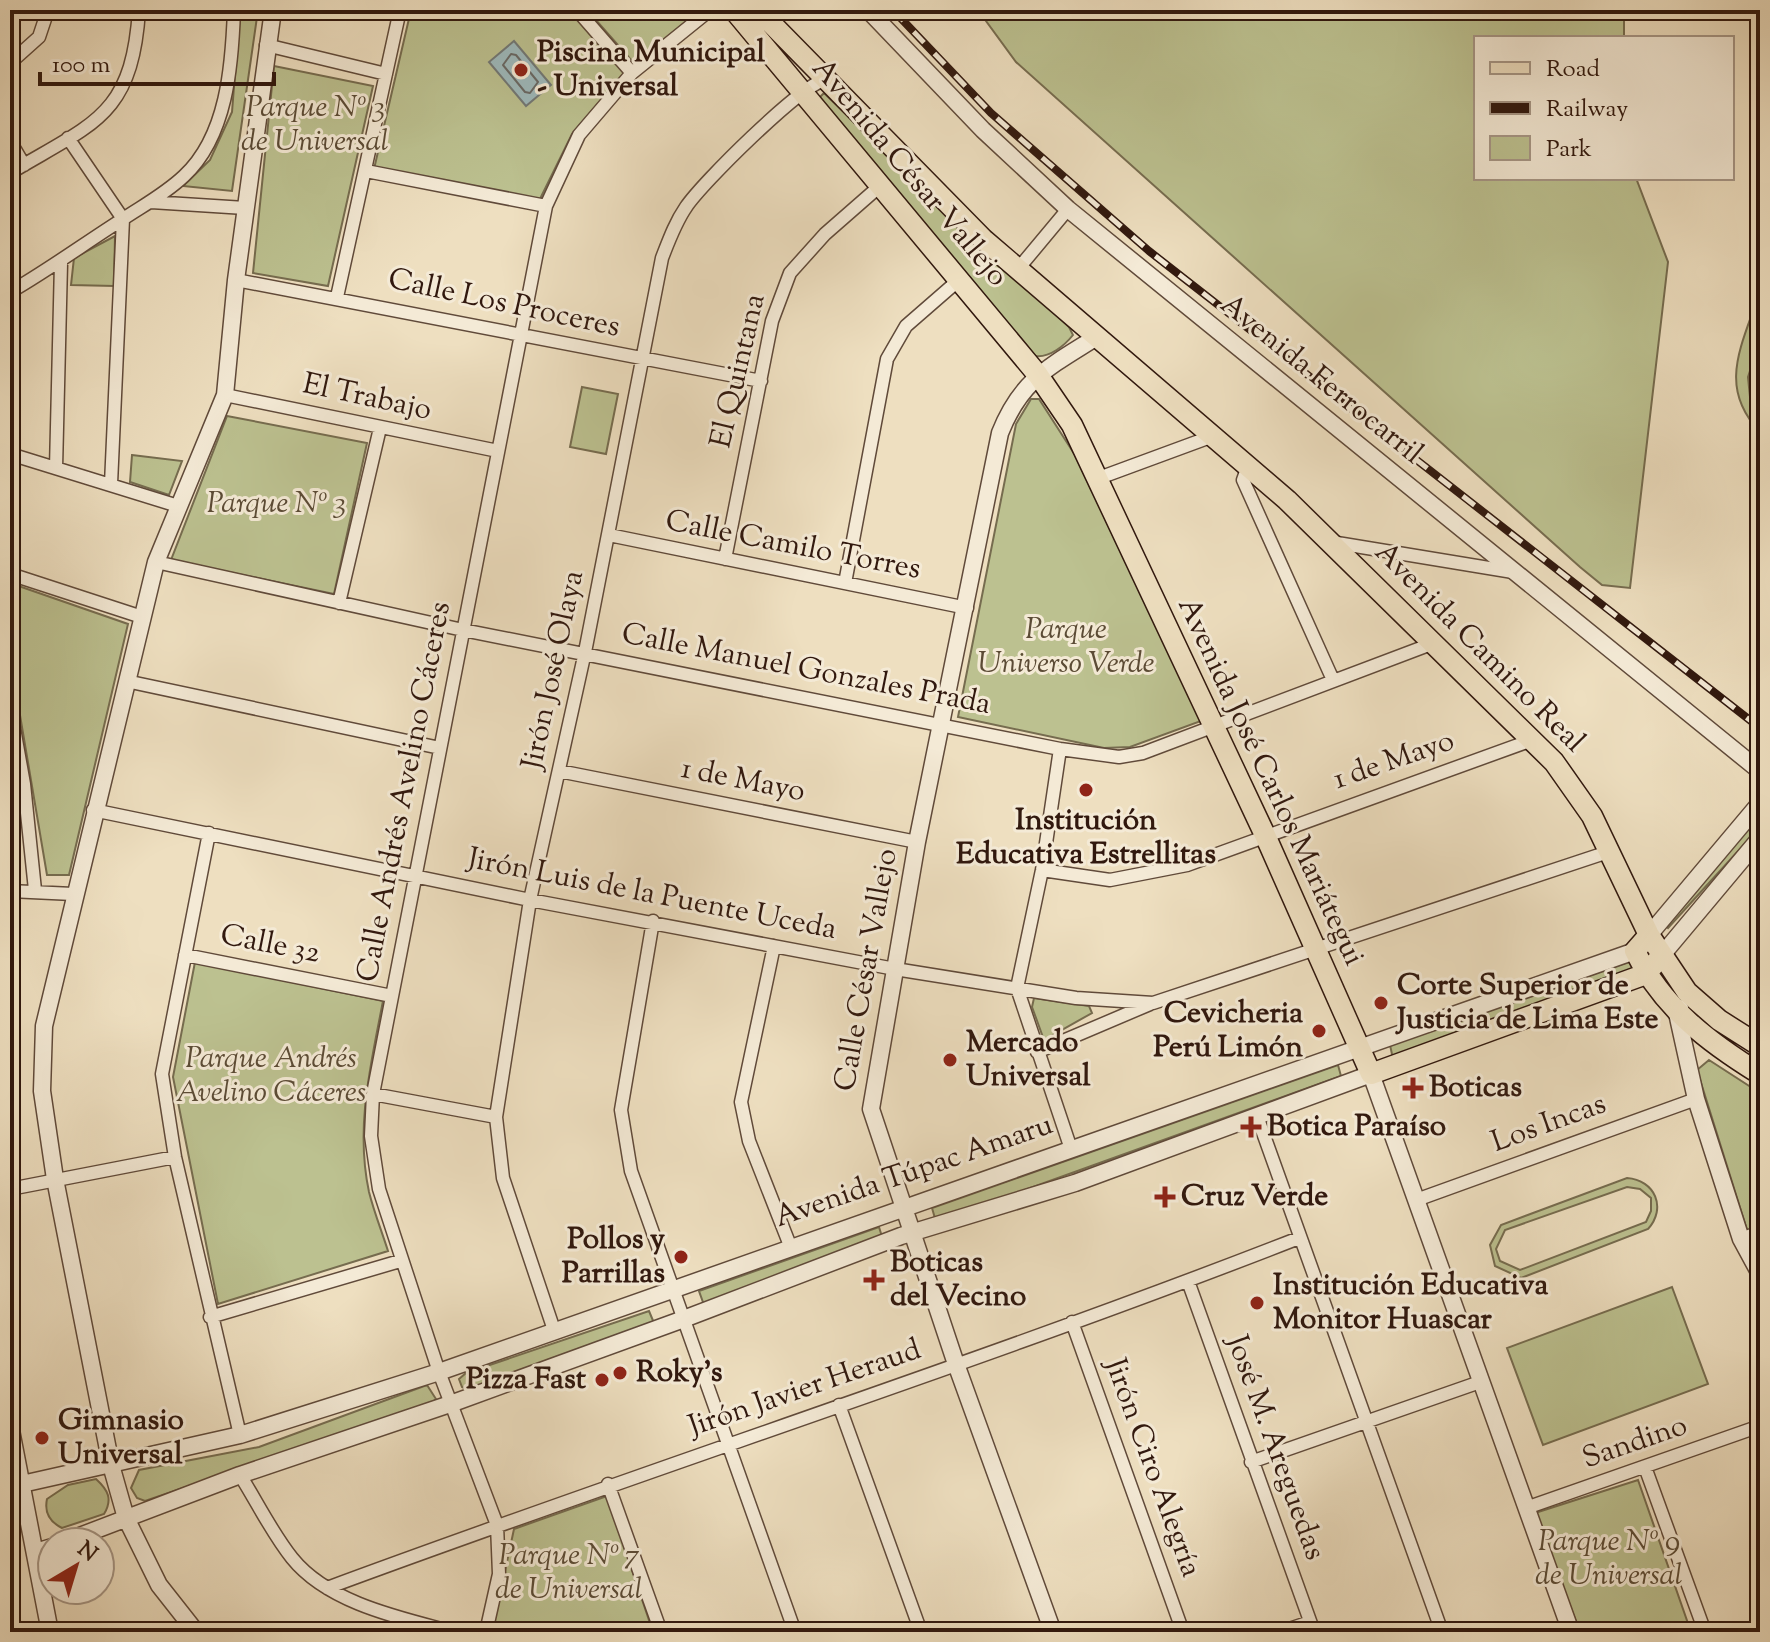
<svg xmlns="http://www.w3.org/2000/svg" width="1770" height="1642" viewBox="0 0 1770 1642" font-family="'Sorts Mill Goudy',serif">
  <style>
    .green { fill: #bcc190; stroke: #766c4f; stroke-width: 2; fill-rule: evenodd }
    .water { fill: #9ebabd; stroke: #727977; stroke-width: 2 }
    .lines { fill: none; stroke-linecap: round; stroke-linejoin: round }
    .shore { stroke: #686966; stroke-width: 2 }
    .minor-casing { stroke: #604a3a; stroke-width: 15 }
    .tertiary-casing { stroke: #604a3a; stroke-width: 19 }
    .primary-casing { stroke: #31180e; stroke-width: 23 }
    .minor { stroke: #f4ead6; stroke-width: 12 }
    .tertiary { stroke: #f4ead6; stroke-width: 16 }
    .primary { stroke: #eedfc0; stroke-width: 20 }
    .rail-casing { stroke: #31180e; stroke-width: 8 }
    .rail { stroke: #f4ead6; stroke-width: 5; stroke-dasharray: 15; stroke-linecap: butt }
    .poi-dot { fill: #8f2418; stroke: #f4ead6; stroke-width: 3 }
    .labels { text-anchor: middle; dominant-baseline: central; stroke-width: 6; stroke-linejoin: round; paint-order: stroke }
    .poi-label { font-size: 30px; font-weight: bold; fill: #31180e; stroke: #f4ead6; text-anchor: start }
    .park-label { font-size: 30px; font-style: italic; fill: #5b4b35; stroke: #f4ead6 }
    .street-label { font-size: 30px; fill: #31180e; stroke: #f4ead6 }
  </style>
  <rect width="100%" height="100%" fill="#eedfc0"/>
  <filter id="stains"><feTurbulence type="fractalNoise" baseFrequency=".0025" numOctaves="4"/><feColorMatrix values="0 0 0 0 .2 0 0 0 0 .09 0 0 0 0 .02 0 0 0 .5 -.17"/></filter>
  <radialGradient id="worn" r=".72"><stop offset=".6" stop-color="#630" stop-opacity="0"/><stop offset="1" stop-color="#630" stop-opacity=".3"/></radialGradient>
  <!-- green -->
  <path class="green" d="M240,10H258L232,191L183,186L210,160L232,112Z
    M411,10H569L625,72L572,134L539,201L374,169Z
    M587,10H700L638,61H632Z
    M978,10H1624V38H1476V178H1636L1668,262L1630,588L1602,585L1580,567L1016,62Z
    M274,66L373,86L328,286L253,273Z
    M824,93L1069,327L1073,335C1065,345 1050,358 1035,356L818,99Z
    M115,236L114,286L71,285L74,258Z
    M1760,291V340L1748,377L1750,397L1760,412V432C1716,386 1743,344 1760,291Z
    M582,387L618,394L606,454L570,447Z
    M1031,399H1039L1075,455L1201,721L1130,747L1104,748L958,717L1016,424Z
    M227,416L367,443L334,594L171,560Z
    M132,455L182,461L169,495L130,482Z
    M10,583L128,624L69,875H47L10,656Z
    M1760,815V827L1668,928L1665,925Z
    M1631,961L1639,969L1393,1059L1390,1045Z
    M195,962L383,1001C371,1064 355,1127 369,1192C374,1212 382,1232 388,1251L218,1304L173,1077Z
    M1034,998L1089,1006L1092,1013L1044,1040L1032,1007Z
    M1709,1060L1760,1093V1228L1748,1233L1697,1070Z
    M1338,1065L1341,1076L936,1222L932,1208Z
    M1627,1178C1655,1180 1667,1208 1648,1229L1521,1278L1495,1266L1490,1245L1501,1225ZM1627,1187L1640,1189L1651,1198V1211L1646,1222L1520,1270L1500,1261L1496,1249L1505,1230Z
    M879,1227L883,1240L704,1305L699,1291Z
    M1672,1287L1708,1384L1543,1445L1507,1348Z
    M649,1311L654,1323L468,1390L462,1387L459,1379L466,1373Z
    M427,1385L436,1399L432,1403L145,1501L137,1498L131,1488L139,1470L259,1447Z
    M96,1479C108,1490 113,1499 104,1514L62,1528C50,1522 44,1513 47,1499L68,1485Z
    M1638,1480L1691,1632H1580L1535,1513Z
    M607,1496L653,1632H492L514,1529Z"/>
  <!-- water -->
  <path class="water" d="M514,41L551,85L526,106L489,62Z"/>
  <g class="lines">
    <!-- shore -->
    <path class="shore" d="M511,54L516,55L538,82L530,93L525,92L503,65Z"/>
    <defs>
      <path id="minor" d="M577,10L632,73
        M266,45L386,74
        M10,63L39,37L48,10
        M68,138L123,219L111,484
        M10,141L24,165
        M366,171L546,206
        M10,173C93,123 132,117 139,10
        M151,202L245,208
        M1018,269L1068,209
        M236,280L761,381
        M10,292C50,269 85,243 123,219C144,205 165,194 184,176C227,136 232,66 234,10
        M337,297L400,10
        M225,395L498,451
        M10,454L178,506
        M1248,466L1243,480L1333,680
        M56,468L61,263
        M1099,478L1213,436
        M609,535L967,608
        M1331,542L1513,572
        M725,559L772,321L790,273L825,234L881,185
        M156,562L463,630L1060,749L1119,757L1143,753L1434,643
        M10,574L142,617
        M845,583L887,359L906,326L960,279
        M339,603L380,428
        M126,681L440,748
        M10,706L24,784L35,890
        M1060,749L1042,870L1017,988L1071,1149
        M559,771L917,842
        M93,810L530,900L895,969L1076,998L1153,1003L1611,851
        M209,833L162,1074L175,1157L240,1435
        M1042,870L1110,880L1187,865L1532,740
        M10,891L73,894
        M653,921L621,1110L631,1171L795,1632
        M774,946L741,1102L749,1141L791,1248
        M185,955L392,996
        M1037,1052L1150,1004
        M373,1094L496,1117
        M1257,1116L1442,1632
        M10,1189L175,1157
        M1419,1199L1696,1099
        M1741,1239L1760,1232
        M1188,1281L1314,1632
        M210,1317L400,1261
        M1072,1322L1183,1632
        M554,1330L503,1178L496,1117L530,900L585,652L662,258C669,240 675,223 686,207C703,182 798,88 824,80
        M839,1405L921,1632
        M1251,1462L1480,1382
        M1645,1467L1705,1632
        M240,1475C257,1502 272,1533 292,1558C328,1603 400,1618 453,1632
        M608,1484L661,1632
        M1526,1508L1760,1426
        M327,1588C650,1468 979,1363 1299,1238
        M486,1632L499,1574L497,1525L439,1372L379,1189L371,1136L373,1094L546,206L579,135L632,73L710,10
        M1280,1632L1310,1622"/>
      <path id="tertiary" d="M868,10L983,130L1068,209L1760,771
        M1649,935L1760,803
        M1662,955L1760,838
        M1680,1008L1677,1013L1696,1099L1741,1239L1760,1274
        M10,1425L50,1632
        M22,1484L240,1435L439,1372L1635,951
        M64,1542L240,1475L453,1403L681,1320L901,1236L1075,1183L1371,1074L1571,1632
        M36,1552L52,1547
        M196,1632L159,1585L126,1518L111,1465L55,1179L42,1091L44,1026L156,562L225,395L236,280L273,10
        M1053,1632L956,1364L871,1109L917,842L1000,433C1021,380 1049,367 1095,338"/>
      <path id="primary" d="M734,10L1038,375L1072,425L1265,835L1371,1074L1646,974L1662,955
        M758,10L983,239L1287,500L1554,762L1592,816L1649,935L1687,992L1719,1020L1760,1046
        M1649,935L1635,951C1662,1007 1708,1042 1760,1074"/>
    </defs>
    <!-- minor casing -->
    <use href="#minor" class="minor-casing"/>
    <!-- tertiary casing -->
    <use href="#tertiary" class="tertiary-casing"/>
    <!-- primary casing -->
    <use href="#primary" class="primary-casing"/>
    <!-- minor -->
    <use href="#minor" class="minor"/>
    <!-- tertiary -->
    <use href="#tertiary" class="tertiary"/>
    <!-- primary -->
    <use href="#primary" class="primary"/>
    <defs>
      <path id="rail" d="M893,10L991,113L1149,251L1760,728"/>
    </defs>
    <!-- rail casing -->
    <use href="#rail" class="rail-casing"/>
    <!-- rail -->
    <use href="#rail" class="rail"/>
  </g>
  <!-- markers -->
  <g class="poi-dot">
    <circle cx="521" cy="70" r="8"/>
    <circle cx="1086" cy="790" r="8"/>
    <circle cx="1381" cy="1003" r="8"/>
    <circle cx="1319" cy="1031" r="8"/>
    <circle cx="950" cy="1060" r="8"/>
    <path d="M1409 1076h8v8h8v8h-8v8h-8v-8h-8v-8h8z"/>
    <path d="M1247 1115h8v8h8v8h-8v8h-8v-8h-8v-8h8z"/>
    <path d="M1161 1185h8v8h8v8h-8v8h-8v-8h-8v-8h8z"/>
    <circle cx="681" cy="1257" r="8"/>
    <path d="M870 1268h8v8h8v8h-8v8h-8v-8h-8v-8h8z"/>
    <circle cx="1257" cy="1303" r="8"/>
    <circle cx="620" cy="1373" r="8"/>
    <circle cx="602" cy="1380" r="8"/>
    <circle cx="42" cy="1438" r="8"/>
  </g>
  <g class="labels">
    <!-- poi labels -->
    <g class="poi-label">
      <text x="537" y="53">Piscina Municipal<tspan x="537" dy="34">- Universal</tspan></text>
      <text x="1086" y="821" text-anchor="middle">Institución<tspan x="1086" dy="34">Educativa Estrellitas</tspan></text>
      <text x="1397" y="986">Corte Superior de<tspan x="1397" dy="34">Justicia de Lima Este</tspan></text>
      <text x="1303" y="1014" text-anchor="end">Cevicheria<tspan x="1303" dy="34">Perú Limón</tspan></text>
      <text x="966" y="1043">Mercado<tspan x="966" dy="34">Universal</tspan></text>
      <text x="1429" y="1088">Boticas</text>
      <text x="1267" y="1127">Botica Paraíso</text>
      <text x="1181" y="1197">Cruz Verde</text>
      <text x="665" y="1240" text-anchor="end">Pollos y<tspan x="665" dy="34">Parrillas</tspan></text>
      <text x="890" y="1263">Boticas<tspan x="890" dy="34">del Vecino</tspan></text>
      <text x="1273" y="1286">Institución Educativa<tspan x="1273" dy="34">Monitor Huascar</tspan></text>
      <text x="636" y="1373">Roky's</text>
      <text x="586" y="1380" text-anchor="end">Pizza Fast</text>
      <text x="58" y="1421">Gimnasio<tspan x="58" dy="34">Universal</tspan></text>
    </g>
    <!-- park labels -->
    <g class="park-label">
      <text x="315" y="108">Parque Nº 3<tspan x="315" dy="34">de Universal</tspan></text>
      <text x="276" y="504">Parque Nº 3</text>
      <text x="1066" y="630">Parque<tspan x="1066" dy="34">Universo Verde</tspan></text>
      <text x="271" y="1059">Parque Andrés<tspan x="271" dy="34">Avelino Cáceres</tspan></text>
      <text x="1609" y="1542">Parque Nº 9<tspan x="1609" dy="34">de Universal</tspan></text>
      <text x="569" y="1556">Parque Nº 7<tspan x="569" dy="34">de Universal</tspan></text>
    </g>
    <!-- street labels -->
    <g class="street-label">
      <text transform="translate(909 173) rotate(50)">Avenida César Vallejo</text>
      <text transform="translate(504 304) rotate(12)">Calle Los Proceres</text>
      <text transform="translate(739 371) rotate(-77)">El Quintana</text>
      <text transform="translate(1321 380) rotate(39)">Avenida Ferrocarril</text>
      <text transform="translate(367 398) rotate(12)">El Trabajo</text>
      <text transform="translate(793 546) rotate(11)">Calle Camilo Torres</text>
      <text transform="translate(1479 648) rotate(45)">Avenida Camino Real</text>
      <text transform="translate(554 670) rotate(-78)">Jirón José Olaya</text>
      <text transform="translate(806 670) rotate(11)">Calle Manuel Gonzales Prada</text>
      <text transform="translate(1394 761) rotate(-19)">1 de Mayo</text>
      <text transform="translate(743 781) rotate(11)">1 de Mayo</text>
      <text transform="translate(1270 782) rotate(65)">Avenida José Carlos Mariátegui</text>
      <text transform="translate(405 792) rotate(-79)">Calle Andrés Avelino Cáceres</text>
      <text transform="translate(652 895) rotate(11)">Jirón Luis de la Puente Uceda</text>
      <text transform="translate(270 945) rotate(11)">Calle 32</text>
      <text transform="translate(867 970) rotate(-80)">Calle César Vallejo</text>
      <text transform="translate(1549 1124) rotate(-20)">Los Incas</text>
      <text transform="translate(914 1172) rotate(-19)">Avenida Túpac Amaru</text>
      <text transform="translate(805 1389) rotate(-19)">Jirón Javier Heraud</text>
      <text transform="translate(1635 1443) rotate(-19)">Sandino</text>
      <text transform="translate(1275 1448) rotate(70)">José M. Areguedas</text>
      <text transform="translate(1152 1468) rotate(70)">Jirón Ciro Alegría</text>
    </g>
  </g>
  <!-- margin -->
  <rect width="1770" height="1642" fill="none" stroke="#eedfc0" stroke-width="40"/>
  <rect x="12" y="12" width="1746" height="1618" fill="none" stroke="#31180e" stroke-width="4"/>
  <rect x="20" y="20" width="1730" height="1602" fill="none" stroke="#31180e" stroke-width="2"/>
  <!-- legend -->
  <rect x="1474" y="36" width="260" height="144" fill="#f4ead6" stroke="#a69686" stroke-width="2"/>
  <rect x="1490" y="62" width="40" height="12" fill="#eedfc0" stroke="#a69686" stroke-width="2"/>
  <text x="1546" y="76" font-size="24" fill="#31180e">Road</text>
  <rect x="1490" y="102" width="40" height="12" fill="#31180e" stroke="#a69686" stroke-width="2"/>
  <text x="1546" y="116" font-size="24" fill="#31180e">Railway</text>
  <rect x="1490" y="136" width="40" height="24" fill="#bcc190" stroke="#a69686" stroke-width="2"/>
  <text x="1546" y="156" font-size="24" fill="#31180e">Park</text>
  <!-- north arrow -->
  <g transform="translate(76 1566) rotate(38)"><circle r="38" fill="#f4ead6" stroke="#a69686" stroke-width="2"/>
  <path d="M0-6L14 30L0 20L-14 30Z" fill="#8f2418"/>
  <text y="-12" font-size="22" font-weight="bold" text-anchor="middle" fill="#31180e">N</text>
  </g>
  <!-- scale -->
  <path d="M40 72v12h234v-12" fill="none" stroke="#31180e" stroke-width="4"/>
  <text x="52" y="72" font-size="24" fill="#31180e" stroke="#f4ead6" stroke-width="6" paint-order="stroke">100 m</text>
  <rect width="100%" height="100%" filter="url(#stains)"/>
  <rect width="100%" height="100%" fill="url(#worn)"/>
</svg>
